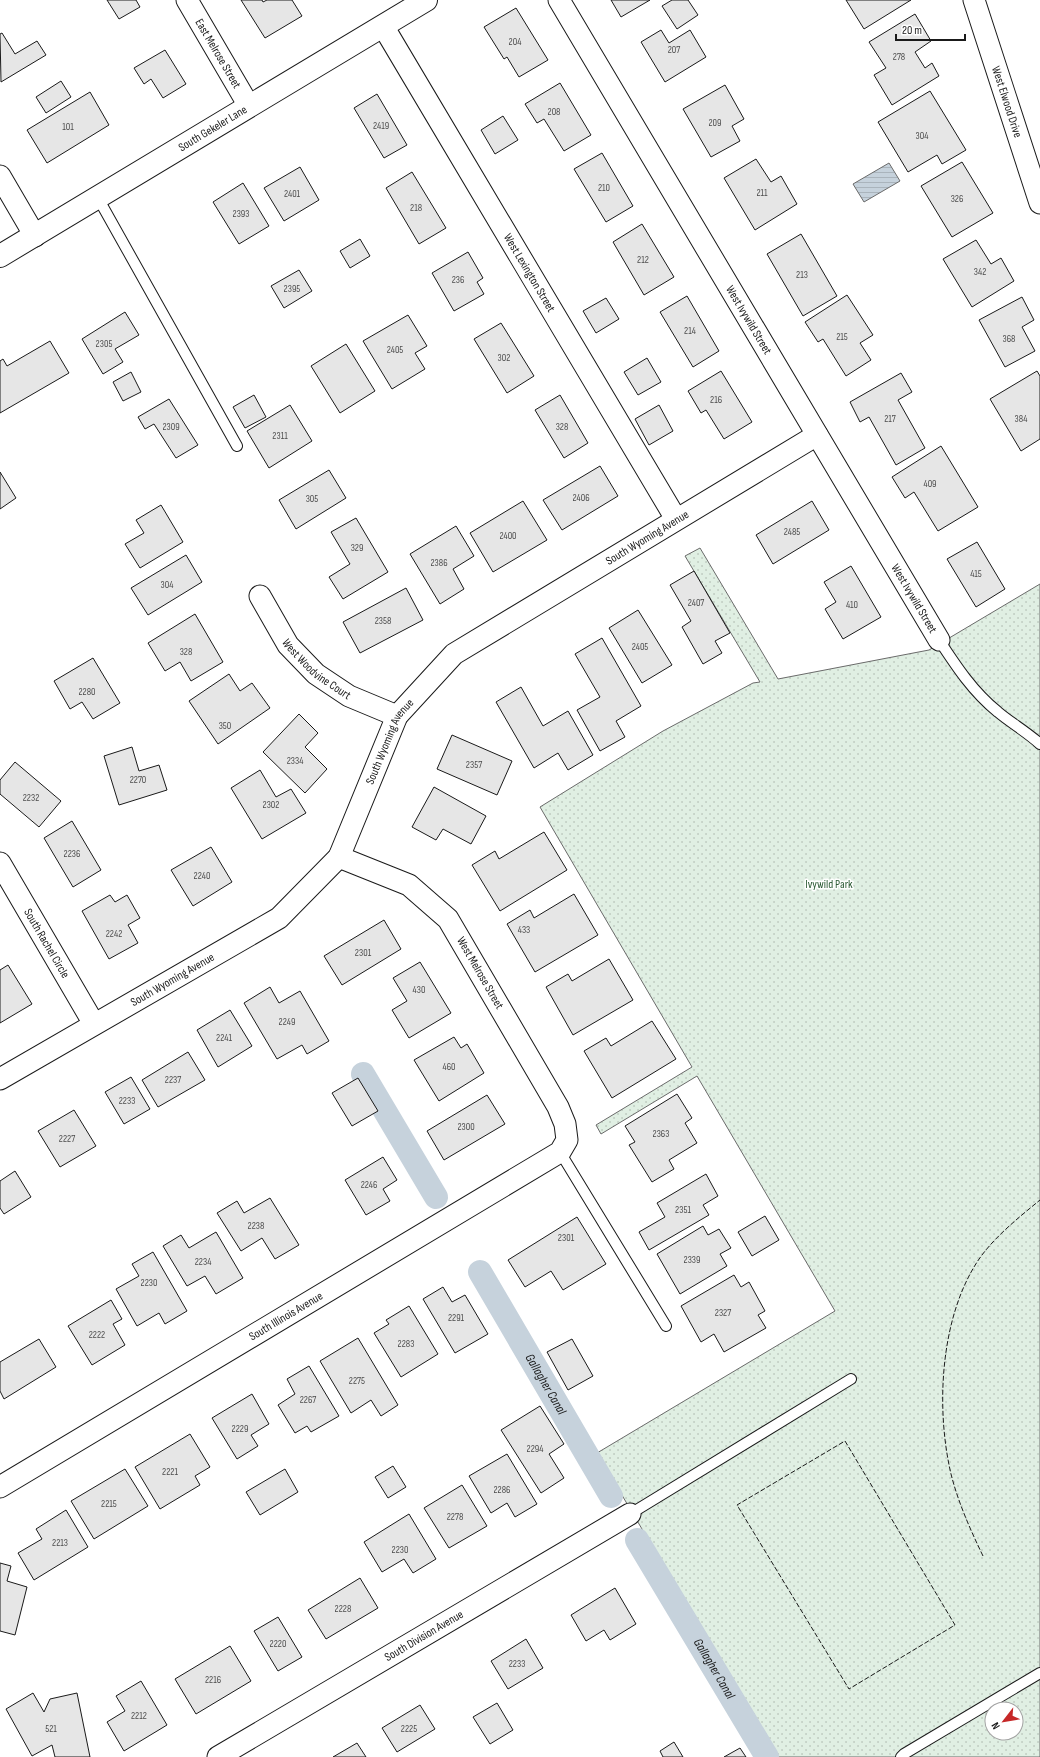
<svg xmlns="http://www.w3.org/2000/svg" width="1040" height="1757" viewBox="0 0 1040 1757" font-family="'Sofia Sans Condensed',sans-serif">
  <style>
    .park { fill: url(#park-dots); stroke: #6a6a6a; fill-rule: evenodd }
    .water { fill: url(#water-rules); stroke: #6a6a6a }
    .lines { fill: none; stroke-linecap: round; stroke-linejoin: round }
    .canal { stroke: #c6d2dc; stroke-width: 24 }
    .building { fill: #e6e6e6; stroke: #1a1a1a }
    .lane-casing { stroke: #1a1a1a; stroke-width: 12 }
    .street-casing { stroke: #1a1a1a; stroke-width: 23 }
    .secondary-casing { stroke: #1a1a1a; stroke-width: 24 }
    .lane { stroke: #fff; stroke-width: 10 }
    .street { stroke: #fff; stroke-width: 21 }
    .secondary { stroke: #fff; stroke-width: 22 }
    .fence { stroke: #1a1a1a; stroke-width: 1; stroke-dasharray: 5 2; stroke-linecap: butt }
    .labels { text-anchor: middle; dominant-baseline: central; stroke-width: 3; stroke-linejoin: round; paint-order: stroke }
    .number-label { font-size: 10px; fill: #4d4d4d }
    .street-label { font-size: 12px; fill: #1a1a1a; stroke: #fff }
    .park-label { font-size: 12px; fill: #2b5a34; stroke: #fff }
    .water-label { font-size: 13px; font-style: italic; fill: #1a1a1a; stroke: #fff }
  </style>
  <defs>
    <pattern id="park-dots" width="8" height="8" patternUnits="userSpaceOnUse"><rect width="8" height="8" fill="#e0efe3"/><path d="M2 2h.1M6 6h.1" fill="none" stroke="#c0ccc2" stroke-width="1.8" stroke-linecap="round"/></pattern>
    <pattern id="water-rules" width="6" height="5" patternUnits="userSpaceOnUse"><rect width="6" height="5" fill="#c6d2dc"/><path d="M0 2.5h6" fill="none" stroke="#aab4bc"/></pattern>
  </defs>
  <rect width="100%" height="100%" fill="#fff"/>
  <!-- park -->
  <path class="park" d="M700,548L778,679L929,650L1040,584V1757H777L597,1453L835,1311L697,1076L601,1134L596,1125L692,1067L540,807L663,731L753,683L760,682L685,556ZM992,1709H1016V1733H992Z"/>
  <!-- water -->
  <path class="water" d="M889,163L900,181L864,202L853,184Z"/>
  <g class="lines">
    <!-- canal -->
    <g class="canal">
      <path d="M363,1074L436,1197"/>
      <path id="s1" d="M480,1272L611,1496"/>
      <path id="s2" d="M637,1540L767,1757"/>
    </g>
  </g>
  <!-- building -->
  <path class="building" d="M107,0H136L140,7L119,19Z
    M241,0H262L263,2L267,0H292L302,16L265,38Z
    M611,0H650L621,17Z
    M672,0H688L698,15L677,29L662,6Z
    M846,0H911L864,29Z
    M516,8L548,60L519,77L507,57L504,59L484,27Z
    M915,14L931,41L915,52L925,68L932,63L939,76L892,105L874,75L886,68L869,42Z
    M661,30L669,43L690,30L706,57L665,82L641,42Z
    M2,33L15,54L37,41L46,55L1,82L0,34Z
    M165,50L186,84L163,98L151,79L144,84L134,68Z
    M61,81L71,97L46,113L36,97Z
    M560,83L591,135L564,151L544,119L537,123L525,104Z
    M725,85L744,119L732,126L740,141L711,157L683,109Z
    M930,91L966,150L942,164L937,155L908,172L878,122Z
    M90,92L109,125L47,163L27,130Z
    M377,94L407,145L384,158L354,108Z
    M503,116L518,140L495,154L481,130Z
    M602,153L633,206L606,222L574,169Z
    M756,159L771,182L781,176L797,204L755,230L724,178Z
    M962,162L993,213L952,237L921,186Z
    M300,167L319,200L284,221L264,188Z
    M412,172L446,228L419,244L386,188Z
    M243,183L269,226L239,244L213,202Z
    M642,224L674,277L644,295L613,242Z
    M801,234L837,296L803,316L767,254Z
    M360,239L370,256L350,268L340,251Z
    M976,240L991,264L1001,258L1014,281L972,307L943,259Z
    M468,252L483,278L477,282L484,294L454,311L432,273Z
    M299,270L312,291L284,308L271,286Z
    M847,295L873,335L860,343L871,360L846,376L823,339L818,342L805,322Z
    M687,296L719,351L693,367L660,312Z
    M1022,297L1034,320L1022,327L1035,351L1005,367L979,320Z
    M606,298L619,319L596,333L583,311Z
    M125,312L139,335L115,349L123,362L103,374L82,339Z
    M408,315L427,346L415,353L425,369L392,389L363,341Z
    M501,323L534,376L507,393L474,339Z
    M50,341L69,373L0,413V361L3,359L7,366Z
    M346,344L375,391L340,413L311,366Z
    M647,358L661,382L638,395L624,372Z
    M721,371L752,422L724,439L706,410L701,413L688,391Z
    M1037,371L1040,376V439L1021,451L990,399Z
    M131,372L141,392L123,401L113,382Z
    M901,373L912,392L898,400L925,448L896,465L869,417L860,422L850,402Z
    M254,395L266,417L245,428L233,407Z
    M560,395L588,443L564,458L535,410Z
    M169,399L198,445L176,458L154,424L145,429L138,417Z
    M290,405L312,441L269,468L247,431Z
    M659,405L673,431L649,445L635,419Z
    M941,446L978,507L938,531L914,492L905,498L892,477Z
    M600,466L618,496L562,530L543,500Z
    M329,470L346,498L296,529L279,500Z
    M0,472L16,498L0,509Z
    M523,501L547,540L493,572L470,533Z
    M812,501L829,530L773,564L756,535Z
    M161,505L183,542L140,568L125,544L144,533L136,520Z
    M356,518L388,572L343,599L329,577L350,564L331,532Z
    M456,526L474,556L453,569L464,589L440,604L410,554Z
    M977,542L1005,589L976,607L947,559Z
    M186,555L202,582L148,615L131,588Z
    M851,566L881,617L843,639L825,609L836,602L824,582Z
    M694,571L730,633L715,641L722,653L703,664L682,627L691,621L670,585Z
    M406,588L423,620L360,653L343,622Z
    M638,610L672,665L642,683L609,628Z
    M195,614L223,662L191,681L180,662L165,671L148,643Z
    M602,638L641,706L616,721L625,737L600,751L577,710L600,697L575,654Z
    M93,658L120,703L93,719L82,702L70,709L54,681Z
    M229,674L240,691L252,683L270,708L218,744L189,701Z
    M521,687L543,726L568,711L593,755L568,770L558,753L534,768L496,702Z
    M299,714L318,733L305,747L327,769L305,793L263,752Z
    M452,735L512,761L497,795L437,769Z
    M132,747L139,771L159,765L167,790L119,805L104,756Z
    M15,762L61,801L39,827L0,794V780Z
    M260,770L276,797L291,789L306,813L262,839L231,788Z
    M434,787L486,816L471,844L443,829L436,840L412,827Z
    M72,821L101,870L73,887L44,838Z
    M544,832L567,870L500,911L472,865L495,851L499,859Z
    M211,847L232,882L193,906L171,870Z
    M574,894L598,935L535,972L507,924L530,910L534,918Z
    M110,895L115,902L127,895L140,918L128,925L138,943L109,959L82,911Z
    M384,920L401,949L342,985L324,956Z
    M609,959L633,1000L573,1035L546,987L568,974L572,981Z
    M420,962L451,1013L409,1038L392,1010L407,1001L393,978Z
    M8,965L32,1004L0,1023V970Z
    M270,987L279,1003L300,991L329,1041L307,1054L302,1045L277,1059L244,1003Z
    M230,1010L252,1046L218,1067L197,1030Z
    M652,1021L676,1059L612,1098L584,1051L606,1038L611,1046Z
    M454,1037L461,1048L467,1044L484,1073L439,1101L414,1060Z
    M188,1052L205,1080L158,1107L142,1080Z
    M131,1077L150,1109L124,1124L105,1092Z
    M358,1078L378,1111L352,1126L332,1093Z
    M677,1094L692,1118L685,1123L697,1143L669,1160L674,1169L652,1182L629,1145L635,1142L625,1126Z
    M487,1095L505,1124L444,1160L427,1131Z
    M74,1110L96,1146L60,1167L38,1131Z
    M383,1157L397,1180L383,1189L390,1201L366,1215L345,1180Z
    M15,1171L31,1197L4,1214L0,1208V1181Z
    M706,1174L718,1196L703,1205L709,1215L649,1250L639,1232L665,1217L657,1203Z
    M270,1198L299,1245L275,1259L262,1238L241,1251L217,1213L237,1201L244,1213Z
    M765,1216L779,1240L752,1256L738,1232Z
    M577,1217L606,1264L563,1290L551,1271L525,1287L508,1260Z
    M703,1226L708,1235L719,1229L731,1248L720,1254L727,1266L680,1294L657,1254Z
    M216,1232L243,1278L216,1294L205,1276L187,1286L163,1246L181,1235L189,1248Z
    M153,1252L187,1311L165,1324L159,1313L137,1326L116,1289L139,1276L132,1264Z
    M734,1275L741,1287L749,1282L765,1311L758,1315L766,1328L724,1352L714,1334L701,1342L681,1306Z
    M443,1287L452,1302L465,1295L488,1334L455,1353L423,1299Z
    M111,1300L122,1319L113,1324L125,1345L92,1365L68,1326Z
    M409,1306L438,1354L401,1377L374,1333L389,1324L386,1320Z
    M358,1338L398,1405L381,1416L371,1400L351,1413L320,1361Z
    M39,1339L56,1367L4,1399L0,1391V1362Z
    M572,1339L593,1376L568,1390L547,1352Z
    M309,1366L339,1416L311,1432L307,1426L295,1433L278,1405L295,1394L287,1379Z
    M252,1394L269,1424L251,1435L258,1446L237,1459L212,1418Z
    M540,1406L564,1444L549,1454L564,1478L541,1493L501,1430Z
    M190,1434L210,1467L195,1476L200,1485L160,1509L135,1467Z
    M507,1454L537,1504L515,1517L507,1503L491,1513L469,1476Z
    M393,1466L406,1487L388,1498L375,1477Z
    M125,1469L148,1506L94,1539L71,1501Z
    M285,1469L298,1492L260,1515L246,1492Z
    M462,1485L487,1526L449,1548L424,1508Z
    M66,1510L88,1547L34,1580L18,1553L42,1539L36,1529Z
    M409,1514L436,1559L413,1573L404,1559L382,1572L364,1542Z
    M0,1563L11,1566L7,1581L27,1587L15,1635L0,1631Z
    M360,1578L378,1608L326,1639L308,1610Z
    M615,1588L636,1624L610,1640L604,1630L586,1641L571,1615Z
    M278,1617L302,1657L278,1671L254,1631Z
    M526,1639L543,1668L508,1689L491,1661Z
    M230,1646L251,1681L196,1714L175,1679Z
    M141,1681L167,1725L124,1751L107,1722L125,1711L116,1696Z
    M33,1693L44,1712L50,1699L77,1693L90,1757H55L52,1745L32,1756L6,1709Z
    M497,1703L513,1730L490,1744L473,1717Z
    M420,1705L435,1729L397,1752L382,1728Z
    M674,1742L683,1757H663L660,1751Z
    M357,1743L366,1757H333Z
    M740,1748L746,1757H724Z"/>
  <g class="lines">
    <defs>
      <path id="lane" d="M98,198L237,446
        M939,640C956,666 973,692 998,712C1011,723 1027,732 1040,744
        M560,1152L666,1326
        M630,1514L851,1379
        M901,1757L904,1754L1040,1673"/>
      <g id="street">
        <path id="s3" d="M187,0L249,106"/>
        <path id="s4" d="M559,0L939,640"/>
        <path id="s5" d="M974,0L1040,203"/>
        <path id="s6" d="M383,26L676,519"/>
        <path d="M0,176L35,236"/>
        <path id="s7" d="M260,596L288,645L316,674L349,696L397,716"/>
        <path id="s8" d="M0,863L94,1024"/>
        <path id="s9" d="M0,1079L279,918L339,857L397,716L454,654L817,435"/>
        <path id="s10" d="M0,1487L560,1152L567,1140L565,1124L558,1107L448,919L409,885L339,857"/>
        <path id="s11" d="M218,1757L630,1514"/>
      </g>
      <g id="secondary">
        <path id="s12" d="M0,256L426,0"/>
      </g>
    </defs>
    <!-- lane casing -->
    <use href="#lane" class="lane-casing"/>
    <!-- street casing -->
    <use href="#street" class="street-casing"/>
    <!-- secondary casing -->
    <use href="#secondary" class="secondary-casing"/>
    <!-- lane -->
    <use href="#lane" class="lane"/>
    <!-- street -->
    <use href="#street" class="street"/>
    <!-- secondary -->
    <use href="#secondary" class="secondary"/>
    <!-- fence -->
    <path class="fence" d="M845,1441L955,1625L849,1689L737,1505Z
      M983,1556C970,1529 958,1502 951,1474C936,1410 940,1324 974,1267C989,1241 1017,1219 1040,1200"/>
  </g>
  <g class="labels">
    <!-- number labels -->
    <g class="number-label">
      <text x="515" y="42">204</text>
      <text x="674" y="50">207</text>
      <text x="899" y="57">278</text>
      <text x="554" y="112">208</text>
      <text x="715" y="123">209</text>
      <text x="381" y="126">2419</text>
      <text x="68" y="127">101</text>
      <text x="922" y="136">304</text>
      <text x="604" y="188">210</text>
      <text x="762" y="193">211</text>
      <text x="292" y="194">2401</text>
      <text x="957" y="199">326</text>
      <text x="416" y="208">218</text>
      <text x="241" y="214">2393</text>
      <text x="643" y="260">212</text>
      <text x="980" y="272">342</text>
      <text x="802" y="275">213</text>
      <text x="458" y="280">236</text>
      <text x="292" y="289">2395</text>
      <text x="690" y="331">214</text>
      <text x="842" y="337">215</text>
      <text x="1009" y="339">368</text>
      <text x="104" y="344">2305</text>
      <text x="395" y="350">2405</text>
      <text x="504" y="358">302</text>
      <text x="716" y="400">216</text>
      <text x="890" y="419">217</text>
      <text x="1021" y="419">384</text>
      <text x="171" y="427">2309</text>
      <text x="562" y="427">328</text>
      <text x="280" y="436">2311</text>
      <text x="930" y="484">409</text>
      <text x="581" y="498">2406</text>
      <text x="312" y="499">305</text>
      <text x="792" y="532">2485</text>
      <text x="508" y="536">2400</text>
      <text x="357" y="548">329</text>
      <text x="439" y="563">2386</text>
      <text x="976" y="574">415</text>
      <text x="167" y="585">304</text>
      <text x="696" y="603">2407</text>
      <text x="852" y="605">410</text>
      <text x="383" y="621">2358</text>
      <text x="640" y="647">2405</text>
      <text x="186" y="652">328</text>
      <text x="87" y="692">2280</text>
      <text x="225" y="726">350</text>
      <text x="295" y="761">2334</text>
      <text x="474" y="765">2357</text>
      <text x="138" y="780">2270</text>
      <text x="31" y="798">2232</text>
      <text x="271" y="805">2302</text>
      <text x="72" y="854">2236</text>
      <text x="202" y="876">2240</text>
      <text x="524" y="930">433</text>
      <text x="114" y="934">2242</text>
      <text x="363" y="953">2301</text>
      <text x="419" y="990">430</text>
      <text x="287" y="1022">2249</text>
      <text x="224" y="1038">2241</text>
      <text x="449" y="1067">460</text>
      <text x="173" y="1080">2237</text>
      <text x="127" y="1101">2233</text>
      <text x="466" y="1127">2300</text>
      <text x="661" y="1134">2363</text>
      <text x="67" y="1139">2227</text>
      <text x="369" y="1185">2246</text>
      <text x="683" y="1210">2351</text>
      <text x="256" y="1226">2238</text>
      <text x="566" y="1238">2301</text>
      <text x="692" y="1260">2339</text>
      <text x="203" y="1262">2234</text>
      <text x="149" y="1283">2230</text>
      <text x="723" y="1313">2327</text>
      <text x="456" y="1318">2291</text>
      <text x="97" y="1335">2222</text>
      <text x="406" y="1344">2283</text>
      <text x="357" y="1381">2275</text>
      <text x="308" y="1400">2267</text>
      <text x="240" y="1429">2229</text>
      <text x="535" y="1449">2294</text>
      <text x="170" y="1472">2221</text>
      <text x="502" y="1490">2286</text>
      <text x="109" y="1504">2215</text>
      <text x="455" y="1517">2278</text>
      <text x="60" y="1543">2213</text>
      <text x="400" y="1550">2230</text>
      <text x="343" y="1609">2228</text>
      <text x="278" y="1644">2220</text>
      <text x="517" y="1664">2233</text>
      <text x="213" y="1680">2216</text>
      <text x="139" y="1716">2212</text>
      <text x="51" y="1729">521</text>
      <text x="409" y="1729">2225</text>
    </g>
    <!-- street labels -->
    <g class="street-label">
      <text stroke="none"><textPath href="#s3" startOffset="62">East Melrose Street</textPath></text>
      <text stroke="none"><textPath href="#s5" startOffset="107">West Elwood Drive</textPath></text>
      <text stroke="none"><textPath href="#s12" startOffset="248">South Gekeler Lane</textPath></text>
      <text stroke="none"><textPath href="#s6" startOffset="287">West Lexington Street</textPath></text>
      <text stroke="none"><textPath href="#s4" startOffset="372">West Ivywild Street</textPath></text>
      <text stroke="none"><textPath href="#s9" startOffset="870">South Wyoming Avenue</textPath></text>
      <text stroke="none"><textPath href="#s4" startOffset="696">West Ivywild Street</textPath></text>
      <text stroke="none"><textPath href="#s7" startOffset="94">West Woodvine Court</textPath></text>
      <text stroke="none"><textPath href="#s9" startOffset="534">South Wyoming Avenue</textPath></text>
      <text stroke="none"><textPath href="#s8" startOffset="93">South Rachel Circle</textPath></text>
      <text transform="translate(480 973) rotate(60)">West Melrose Street</text>
      <text stroke="none"><textPath href="#s9" startOffset="199">South Wyoming Avenue</textPath></text>
      <text stroke="none"><textPath href="#s10" startOffset="333">South Illinois Avenue</textPath></text>
      <text stroke="none"><textPath href="#s11" startOffset="239">South Division Avenue</textPath></text>
    </g>
    <!-- park labels -->
    <g class="park-label">
      <text x="829" y="884">Ivywild Park</text>
    </g>
    <!-- water labels -->
    <g class="water-label">
      <text stroke="none"><textPath href="#s1" startOffset="130">Gallagher Canal</textPath></text>
      <text stroke="none"><textPath href="#s2" startOffset="150">Gallagher Canal</textPath></text>
    </g>
  </g>
  <!-- north arrow -->
  <g transform="translate(1004 1721) rotate(239)"><circle r="19" fill="#ffffff" stroke="#a3a3a3"/>
  <path d="M0-3L7 15L0 10L-7 15Z" fill="#c62828"/>
  <text y="-6" font-size="11" font-weight="bold" text-anchor="middle" fill="#1a1a1a">N</text>
  </g>
  <!-- scale -->
  <path d="M896 34v6h69v-6" fill="none" stroke="#1a1a1a" stroke-width="2"/>
  <text x="902" y="34" font-size="12" fill="#1a1a1a" stroke="#ffffff" stroke-width="3" paint-order="stroke">20 m</text>
</svg>
